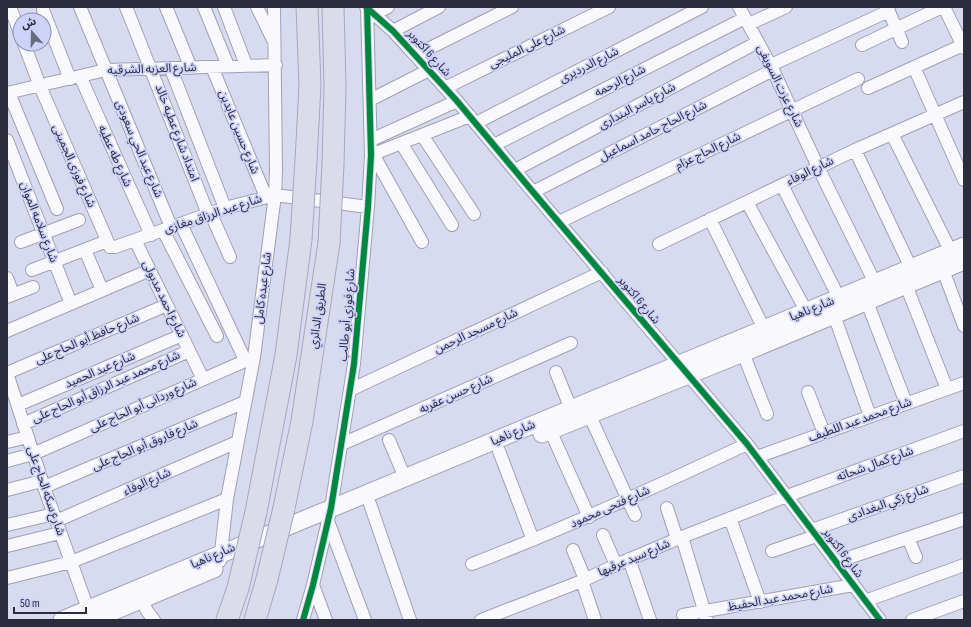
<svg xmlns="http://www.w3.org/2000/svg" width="971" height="627" viewBox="0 0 971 627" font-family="'Sofia Sans Condensed','Noto Sans Arabic',sans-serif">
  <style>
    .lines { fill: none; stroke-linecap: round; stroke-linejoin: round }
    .minor-casing { stroke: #9fa1b2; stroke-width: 14 }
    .secondary-casing { stroke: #9fa1b2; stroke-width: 19 }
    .motorway-casing { stroke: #a6a7be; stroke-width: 23 }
    .minor { stroke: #f9f9fd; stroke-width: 12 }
    .secondary { stroke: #f9f9fd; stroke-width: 17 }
    .motorway { stroke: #dbdcea; stroke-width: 21 }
    .motorway-bridge-casing { stroke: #a6a7be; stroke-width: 23; stroke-linecap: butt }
    .motorway-bridge { stroke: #dbdcea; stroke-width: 21 }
    .cycleway-casing { stroke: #ced2f9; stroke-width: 8 }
    .cycleway { stroke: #00873e; stroke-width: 6 }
    .labels { text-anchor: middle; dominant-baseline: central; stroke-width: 3.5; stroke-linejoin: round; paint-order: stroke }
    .street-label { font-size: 12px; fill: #2b2d3f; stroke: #ced2f9 }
  </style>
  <rect width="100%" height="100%" fill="#d8daef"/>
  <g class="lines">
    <defs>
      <path id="minor" d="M10,7L20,33
        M80,7L171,227
        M126,7L208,214
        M166,7L191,68
        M204,7L228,66
        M224,7L246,65
        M257,7L273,40
        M366,7L393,31L457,101L533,192L747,444L880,620
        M739,7L773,70L818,167L875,283
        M887,7L902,42
        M944,7L964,48
        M43,10L70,79
        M375,14L388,7
        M749,24L786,7
        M393,31L439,7
        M24,44L40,86L110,247H115L135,240L225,208L275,195L368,207
        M862,45L942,7
        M416,55L512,7
        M771,65L889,11
        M212,67L266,197
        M914,67L964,180
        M171,69L225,208
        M80,76L151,235
        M445,88L609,7
        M868,88L963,45
        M7,93L106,70L276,65
        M9,93L57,209
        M370,100L429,70
        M476,123L702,7
        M892,134L951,252
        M422,135L474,214
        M7,140L71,304
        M371,140L457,101
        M401,143L452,225
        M494,145L745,18
        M855,150L911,268
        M373,154L422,242
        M371,155L470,116
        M515,170L758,42
        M782,185L839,298
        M533,192L773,70
        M747,202L810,318
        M211,214L230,257
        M710,219L764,329
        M559,222L858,79
        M181,224L245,360
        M163,230L217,336
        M135,240L203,379
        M21,242L79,220
        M659,244L855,150L964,102
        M85,250L102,290
        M32,270L107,241
        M943,270L964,326
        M7,278L13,294
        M906,285L947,389
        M7,297L33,287
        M867,302L906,403
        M834,315L870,416
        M7,331L150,270
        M743,353L767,414
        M556,372L571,409
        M7,373L44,487L88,609
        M7,373L167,305
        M350,390L602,272
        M808,392L824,433
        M18,405L182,335
        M589,414L635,515
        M23,424L189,351
        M550,430L589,517
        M389,440L405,478
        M7,442L28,437
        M342,444L571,343
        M499,451L533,540
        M757,457L964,383
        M7,461L33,454L254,357
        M44,487L245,402
        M7,490L42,481
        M370,504L410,620
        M667,508L677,539
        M730,518L760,602
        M56,521L237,442
        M328,521L365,620
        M7,525L54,514
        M812,530L964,476
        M603,535L616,565
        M682,537L707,620
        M908,538L916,557
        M7,546L60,533
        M573,550L585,579
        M772,551L816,536
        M629,559L650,620
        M220,561L227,499L254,357L275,195L276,170L274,7
        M836,562L964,519
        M472,564C566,528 656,487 747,444
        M7,578L71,562L227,499
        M582,581L595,620
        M313,585L326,620
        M142,600L147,611L154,620
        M865,601L964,565
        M683,615L853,585
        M303,620L313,585L331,508L354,364L368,207L371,155L367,7
        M481,620L582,581L616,565L682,537L787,496L964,431
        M912,620L964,601"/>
      <path id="secondary" d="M542,434L743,353L964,261
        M62,620L964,246
        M93,620L214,569"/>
      <path id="motorway" d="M333,7L335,86L333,164
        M306,161L310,85L307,7
        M284,508L302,421L329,243
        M256,512L286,355L301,239
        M227,620L238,588
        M255,620L267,579"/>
    </defs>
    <!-- minor casing -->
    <use href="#minor" class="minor-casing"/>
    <!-- secondary casing -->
    <use href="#secondary" class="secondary-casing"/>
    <!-- motorway casing -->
    <use href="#motorway" class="motorway-casing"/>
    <!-- minor -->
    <use href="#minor" class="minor"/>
    <!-- secondary -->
    <use href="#secondary" class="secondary"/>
    <!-- motorway -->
    <use href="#motorway" class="motorway"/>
    <defs>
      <path id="motorway-bridge" d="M301,239L306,161
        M329,243L333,164
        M267,579L284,508
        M238,588L256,512"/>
    </defs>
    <!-- motorway-bridge casing -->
    <use href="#motorway-bridge" class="motorway-bridge-casing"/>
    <!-- motorway-bridge -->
    <use href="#motorway-bridge" class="motorway-bridge"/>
    <defs>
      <path id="cycleway" d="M366,7L393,31L457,101L533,192L747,444L880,620
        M303,620L313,585L331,508L354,364L368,207L371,155L367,7"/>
    </defs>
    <!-- cycleway casing -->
    <use href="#cycleway" class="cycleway-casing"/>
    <!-- cycleway -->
    <use href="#cycleway" class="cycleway"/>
  </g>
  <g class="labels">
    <!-- street labels -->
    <g class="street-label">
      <text transform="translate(527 47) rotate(-26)">شارع على المليجى</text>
      <text transform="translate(429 53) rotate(48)">شارع 6 اكتوبر</text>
      <text transform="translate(589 65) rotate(-27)">شارع الدرديرى</text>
      <text transform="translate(152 69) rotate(-2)">شارع العزبه الشرقيه</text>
      <text transform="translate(620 81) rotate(-27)">شارع الرحمه</text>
      <text transform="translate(780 86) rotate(64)">شارع عزت السويفى</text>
      <text transform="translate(637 106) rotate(-28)">شارع ياسر البندارى</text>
      <text transform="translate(653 131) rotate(-27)">شارع الحاج حامد اسماعيل</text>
      <text transform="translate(239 132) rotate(68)">شارع حسين عابدين</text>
      <text transform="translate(177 133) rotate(69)">امتداد شارع عطيه خالد</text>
      <text transform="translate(139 149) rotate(67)">شارع عبد الحي سعودى</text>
      <text transform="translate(708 151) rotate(-26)">شارع الحاج عزام</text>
      <text transform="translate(115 156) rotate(66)">شارع طه عطيه</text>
      <text transform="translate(74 166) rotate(66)">شارع فوزى الجمينى</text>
      <text transform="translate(810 171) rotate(-26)">شارع الوفاء</text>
      <text transform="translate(213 214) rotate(-18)">شارع عبد الرزاق مغازى</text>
      <text transform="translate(39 222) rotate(69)">شارع سلامه الموان</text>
      <text transform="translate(263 288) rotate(-83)">شارع عبده كامل</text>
      <text transform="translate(164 299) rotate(64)">شارع احمد مدبولى</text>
      <text transform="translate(639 300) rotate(50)">شارع 6 اكتوبر</text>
      <text transform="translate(812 309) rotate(-22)">شارع ناهيا</text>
      <text transform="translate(347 315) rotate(-85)">شارع فوزي أبو طالب</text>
      <text transform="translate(318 316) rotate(-82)">الطريق الدائري</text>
      <text transform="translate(476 331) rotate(-25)">شارع مسجد الرحمن</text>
      <text transform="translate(87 339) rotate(-23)">شارع حافظ أبو الحاج على</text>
      <text transform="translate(100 370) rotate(-23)">شارع عبد الحميد</text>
      <text transform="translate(106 387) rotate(-24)">شارع محمد عبد الرزاق أبو الحاج على</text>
      <text transform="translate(456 394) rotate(-24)">شارع حسن عقربه</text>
      <text transform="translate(143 405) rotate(-24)">شارع وردانى أبو الحاج على</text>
      <text transform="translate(860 420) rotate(-20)">شارع محمد عبد اللطيف</text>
      <text transform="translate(513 433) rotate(-23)">شارع ناهيا</text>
      <text transform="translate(145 445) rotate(-23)">شارع فاروق أبو الحاج على</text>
      <text transform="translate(875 464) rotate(-20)">شارع كمال شحاته</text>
      <text transform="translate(147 482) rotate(-24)">شارع الوفاء</text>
      <text transform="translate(46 491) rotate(71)">شارع سكه الحاج على</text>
      <text transform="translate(888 503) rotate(-20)">شارع زكي البغدادى</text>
      <text transform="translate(610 507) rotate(-24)">شارع فتحى محمود</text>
      <text transform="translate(843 553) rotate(53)">شارع 6 اكتوبر</text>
      <text transform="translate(213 556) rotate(-23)">شارع ناهيا</text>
      <text transform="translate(634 558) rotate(-23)">شارع سيد عرقبها</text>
      <text transform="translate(780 598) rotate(-10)">شارع محمد عبد الحفيظ</text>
    </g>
  </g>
  <!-- border -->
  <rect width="971" height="627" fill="none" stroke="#2b2d3f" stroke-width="16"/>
  <!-- north arrow -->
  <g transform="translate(32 32) rotate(340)"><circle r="19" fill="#ced2f9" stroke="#8d90af"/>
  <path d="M0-3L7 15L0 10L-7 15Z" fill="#686a7d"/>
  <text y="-6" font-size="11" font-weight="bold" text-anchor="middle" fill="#2b2d3f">ش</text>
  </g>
  <!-- scale -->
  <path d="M14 607v6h72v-6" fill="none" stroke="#2b2d3f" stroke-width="2"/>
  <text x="20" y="607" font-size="12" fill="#2b2d3f" stroke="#ced2f9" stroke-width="3" paint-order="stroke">50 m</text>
</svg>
